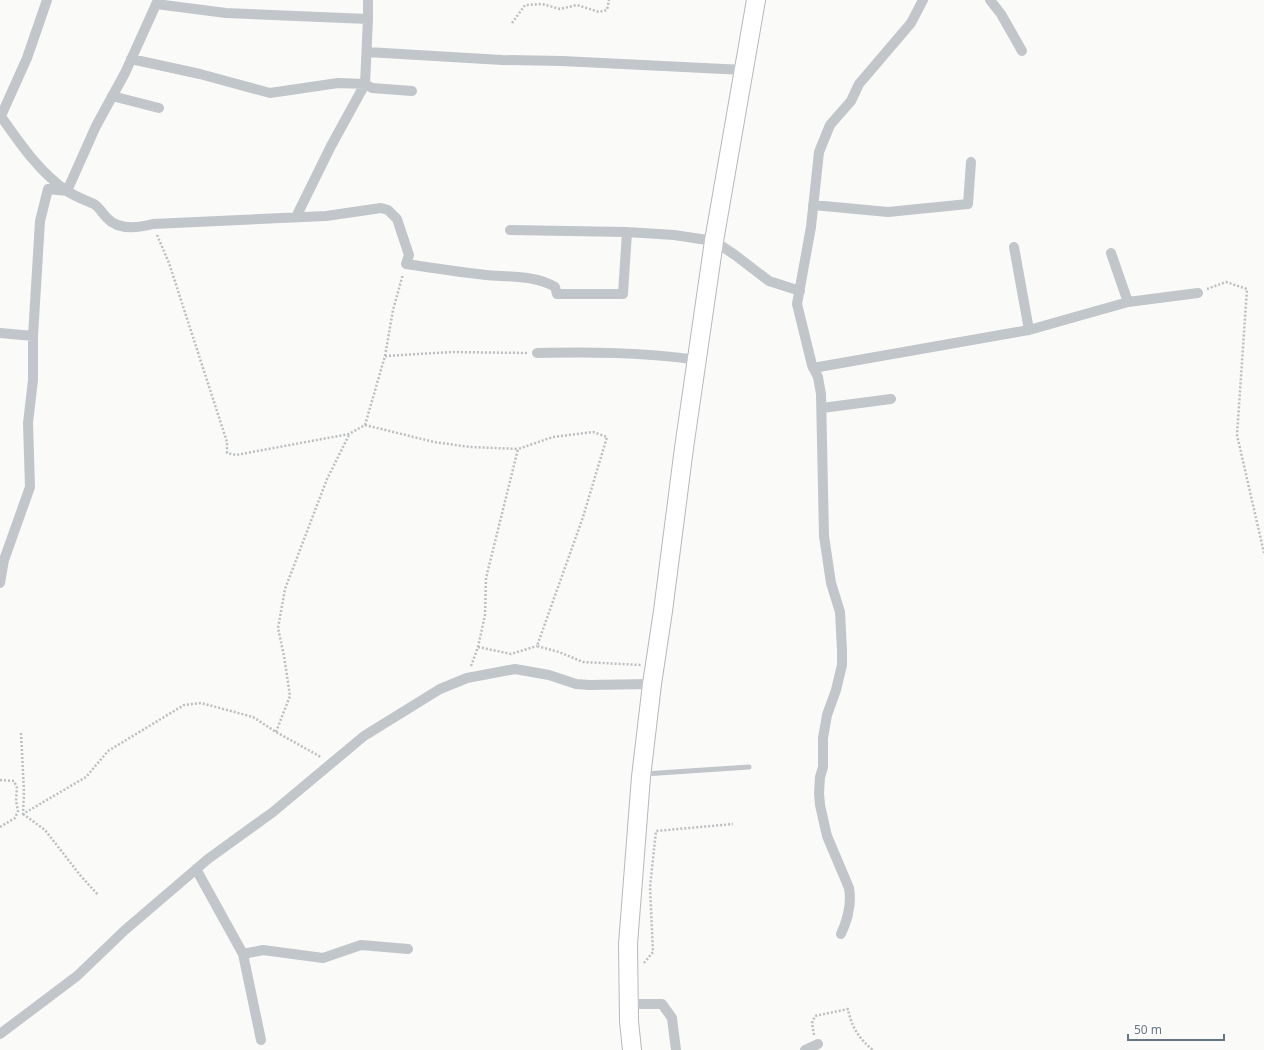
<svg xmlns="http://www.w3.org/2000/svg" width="1264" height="1050" viewBox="0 0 1264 1050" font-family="'Noto Sans',sans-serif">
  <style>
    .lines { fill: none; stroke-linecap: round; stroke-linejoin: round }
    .highway-casing { stroke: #b4b9bd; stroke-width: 20 }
    .path { stroke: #bbbfc2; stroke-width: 2.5; stroke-dasharray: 2 2; stroke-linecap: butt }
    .lane { stroke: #c1c6ca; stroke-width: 5 }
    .street { stroke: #c1c6ca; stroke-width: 10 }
    .highway { stroke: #fff; stroke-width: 18 }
  </style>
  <rect width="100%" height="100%" fill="#fafaf8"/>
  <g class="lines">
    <defs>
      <path id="highway" d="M632,1050L629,1021L628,944L641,777L652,684L663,611L684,448L714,241L756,0"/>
    </defs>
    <!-- highway casing -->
    <use href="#highway" class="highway-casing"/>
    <!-- path -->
    <path class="path" d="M512,23L525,5L542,4L560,9L577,5L599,12L607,10L609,0
      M157,235L169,263L227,442V453L236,455L349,434L365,425L385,356L452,352L527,353
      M1207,289L1226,282L1247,289L1237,435L1264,553
      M385,356L393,310L403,274
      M365,425L434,442L470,447L518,449
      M478,647L511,654L537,646
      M471,666L478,647L485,615L486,578L518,449L553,437L593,432L607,437L583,517L537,646L559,652L583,662L641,665
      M276,732L290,696L284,656L278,628L285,589L327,479L349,435
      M21,733L24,792L23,814L86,777L108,751L184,705L201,703L253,717L276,732L321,757
      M0,780L14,781L17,788L16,801L18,811L15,818L0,827
      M23,814L45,830L80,875L98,895
      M644,963L653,952L650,887L656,831L733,824
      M814,1035L812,1023L815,1016L848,1009C851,1026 859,1039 873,1050"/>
    <!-- lane -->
    <path class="lane" d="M644,774L749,767"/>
    <!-- street -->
    <path class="street" d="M990,0L1001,14L1022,51
      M156,4L226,13L368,19
      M367,52L502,60L562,61L744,70
      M131,59L200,74L270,93L338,83L365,84L372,88L412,91
      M112,96L159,108
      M0,115C19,142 39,172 67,191C76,197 85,200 94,204C99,207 103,214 107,218C118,230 138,228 153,224L326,216L381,208L388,210L397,219L409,255L406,264C432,268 459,272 486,275C508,277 536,275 555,287L557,294H623L627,232
      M1,116L27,58L47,0
      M67,191L96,126L125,73L158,0
      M813,205L888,212L968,204L971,162
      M296,217L331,146L365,84L368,19V0
      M510,230L627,232L674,235L714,241L735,255L769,281L800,291
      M1014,247L1029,330
      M1111,253L1128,302
      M0,333L33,336
      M537,353C590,352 644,352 697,360
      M813,368L1029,330L1128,302L1198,293
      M822,408L891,399
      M0,583L4,560L30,487L28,423L33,380V336L40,221L48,189L67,191
      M196,869L243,954L261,1040
      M841,934C848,919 852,905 849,888L827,836L820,805L819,793L820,777L823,767V738L827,715L836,690L842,665V650L840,612L831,583L824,536L821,394L818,377L812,365L797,304L811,227L819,152L830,125L851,101L859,84L911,23L923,0
      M243,954L263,950L323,958L361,945L408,949
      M629,1004H662L672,1018L676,1050
      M0,1034L77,976L125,930L208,859L273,812L364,736L440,689L467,678L515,669L549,675L576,684L589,685L652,684
      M805,1050L818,1044"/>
    <!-- highway -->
    <use href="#highway" class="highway"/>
  </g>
  <!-- scale -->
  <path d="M1128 1034v6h96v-6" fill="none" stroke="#657582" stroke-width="2"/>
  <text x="1134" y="1034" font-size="12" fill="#657582" stroke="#ffffff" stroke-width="3" paint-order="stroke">50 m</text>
</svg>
